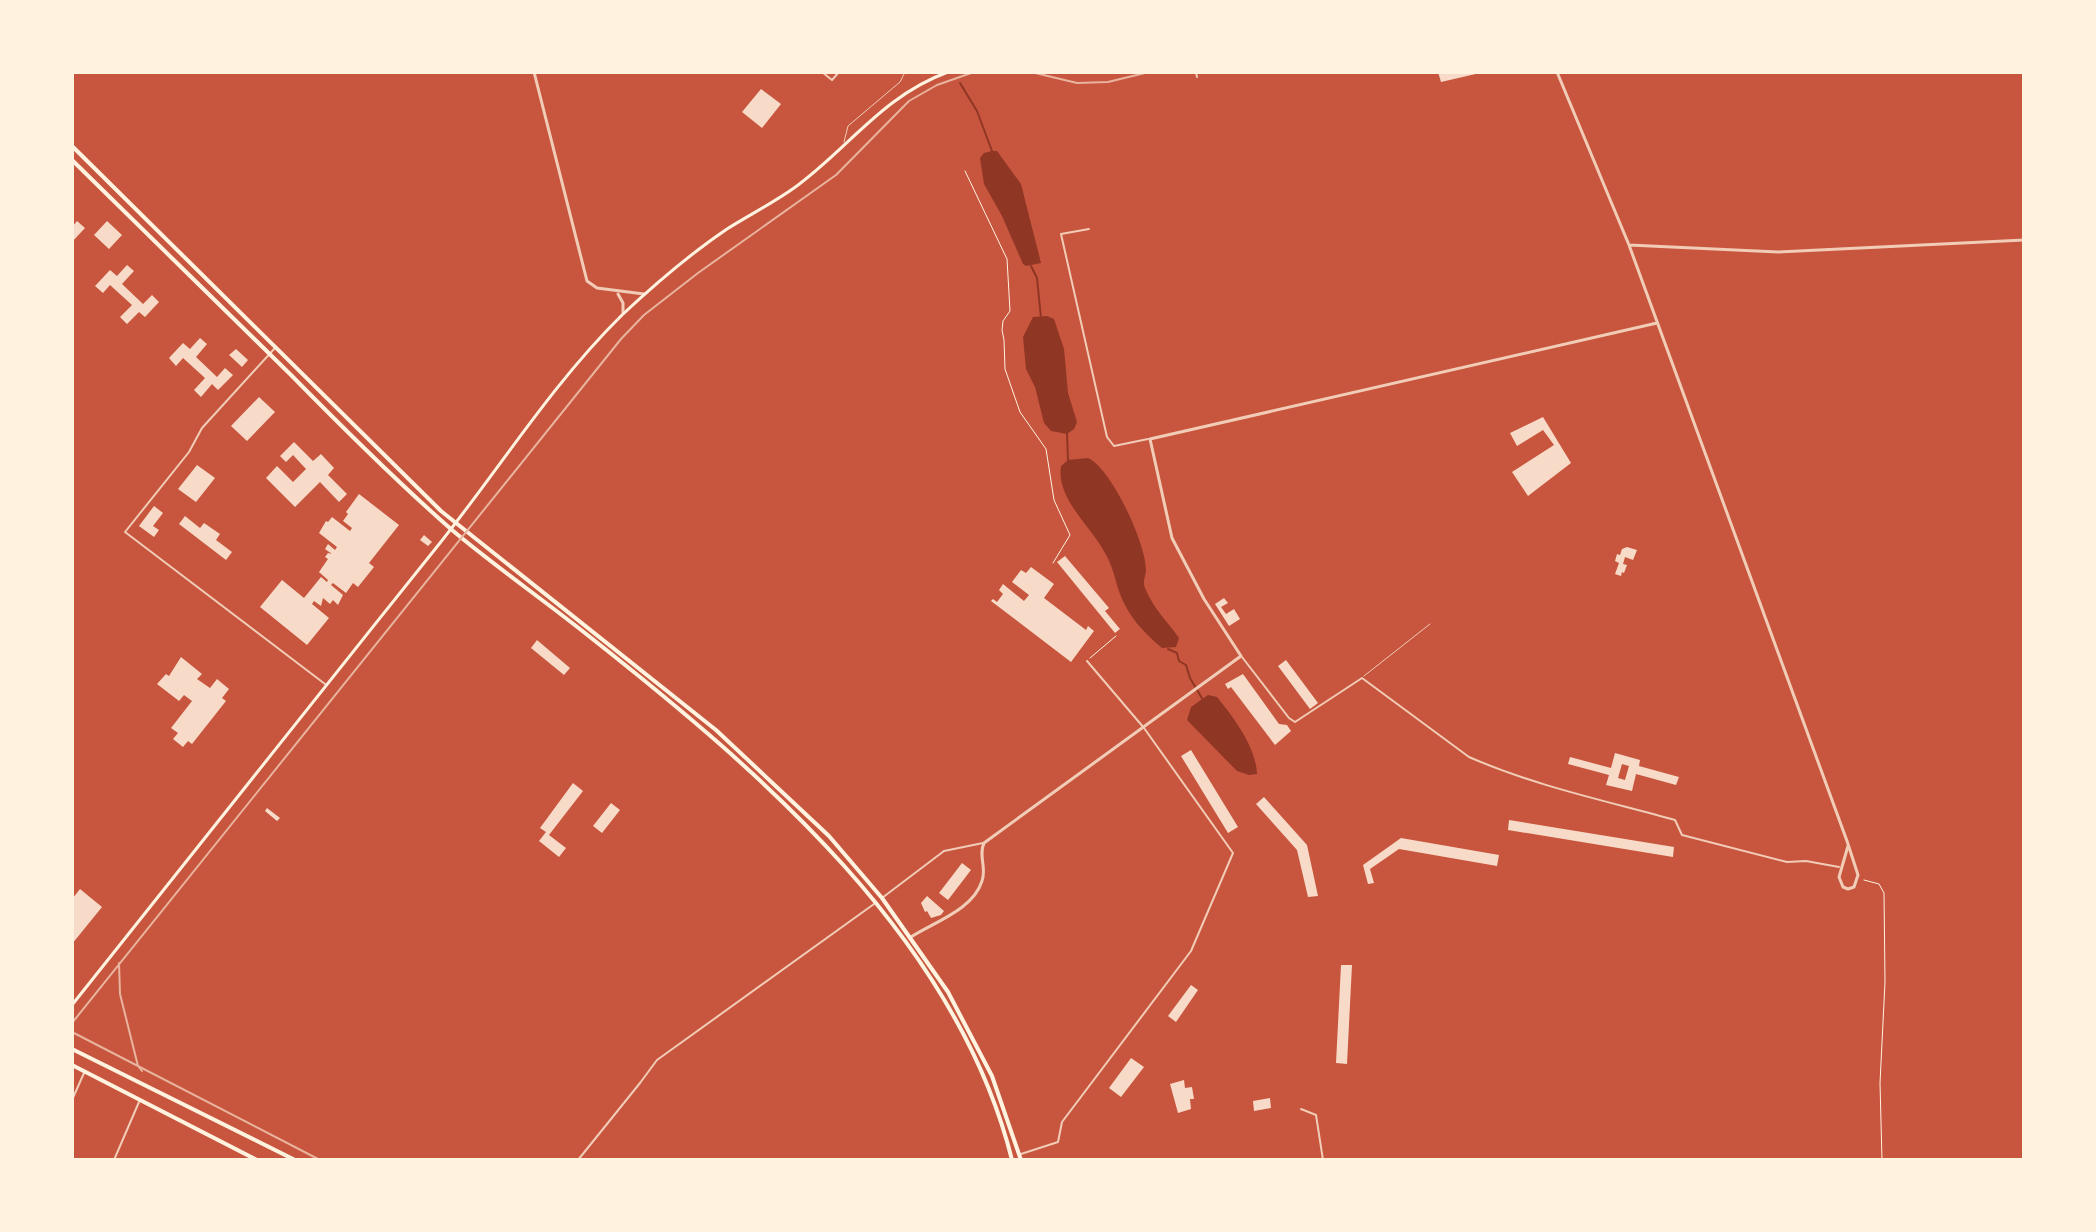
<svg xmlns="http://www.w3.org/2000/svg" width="2096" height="1232" viewBox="0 0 2096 1232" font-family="'PT Sans',sans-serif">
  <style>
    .water { fill: #8f3625 }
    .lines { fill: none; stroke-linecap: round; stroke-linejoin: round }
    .stream { stroke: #8f3625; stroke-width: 2 }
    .building { fill: #f7dbc8; fill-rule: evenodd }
    .path { stroke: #fff3e0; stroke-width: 1 }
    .service { stroke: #f1ccb7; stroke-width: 1 }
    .pedestrian { stroke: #f1ccb7; stroke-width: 2 }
    .minor { stroke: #f1ccb7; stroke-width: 2 }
    .tertiary { stroke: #f1ccb7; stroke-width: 3 }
    .secondary { stroke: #fff3e0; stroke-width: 3 }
    .primary { stroke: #fff3e0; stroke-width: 4 }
    .tram { stroke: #e9b49f; stroke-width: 2 }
  </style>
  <rect width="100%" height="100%" fill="#c8553d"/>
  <!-- water -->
  <path class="water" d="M992,151H997L1021,184L1041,263L1026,266L1023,264L1002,216L984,184L980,158L984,153Z
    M1047,316L1054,319L1064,349L1068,393L1077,422L1074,429L1067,434L1051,431L1044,423L1035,387L1026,369L1023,337L1033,317Z
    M1088,458C1112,469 1146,544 1146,570C1146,577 1142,580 1145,588C1153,608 1167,621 1179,638L1176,647L1162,648C1144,633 1128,616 1120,594C1115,580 1113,566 1105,553C1091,526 1056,499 1061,466L1068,460Z
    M1208,695L1217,697C1234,718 1256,747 1257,774L1249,775L1237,771L1187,720L1191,707Z"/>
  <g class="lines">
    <!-- stream -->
    <path class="stream" d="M960,83L977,111L992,151
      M1031,266L1037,278L1041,318
      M1067,433L1068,460
      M1168,649L1177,653L1179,661L1186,665L1190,678L1203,700"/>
  </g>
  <!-- building -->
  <path class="building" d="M1438,72H1480V73L1441,82Z
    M761,89L781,104L762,128L742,112Z
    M77,221L85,228L72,242V227Z
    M107,221L122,235L109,249L94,235Z
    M127,265L134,271L122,284L143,304L152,295L159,302L145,317L139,312L127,324L120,317L132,305L110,285L103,293L95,286L110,270L117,276Z
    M200,338L207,344L196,357L217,377L225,368L233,375L218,390L212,384L201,397L194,390L205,378L183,358L176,366L169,358L183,343L190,349Z
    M236,349L248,360L242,367L229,355Z
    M259,397L275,412L247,441L231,426Z
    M1543,417L1571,463L1528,496L1512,472L1554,445L1543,430L1517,446L1510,433Z
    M294,442L313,461L321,454L334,468L328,475L347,494L339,502L320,482L295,507L266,478L277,466L293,482L306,469L293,455L286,462L280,456Z
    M197,465L215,478L196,502L178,489Z
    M359,494L399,525L369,563L374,567L358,587L353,583L346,593L333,583L331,585L343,595L338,605L333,600L330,604L323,598L321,606L314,601L312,604L329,618L307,645L260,607L282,580L304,598L321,577L327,582L328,580L319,572L328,559L325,557L328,553L332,554L325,549L328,544L335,550L337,547L319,533L326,521L328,522L332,517L350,531L352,528L343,521L348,514L346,512Z
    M154,506L163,513L153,526L159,530L154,537L139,526Z
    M185,516L200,528L204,523L220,534L216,540L232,552L226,560L179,524Z
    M424,535L432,542L428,546L420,540Z
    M1627,547L1637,550L1633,560L1625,557L1623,564L1627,565L1624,573L1622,572L1621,576L1615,574L1619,563L1615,561L1617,554L1620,555L1622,549Z
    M1065,556L1109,608L1105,611L1120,629L1115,633L1057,562Z
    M1031,567L1054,584L1044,598L1086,630L1088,626L1094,631L1071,662L991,601L993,599L997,602L1003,594L999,590L1003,584L1024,601L1029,595L1012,582L1021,570L1026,573Z
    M1224,598L1228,603L1221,607L1226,614L1234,609L1240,619L1229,626L1215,604Z
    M537,640L570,668L564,675L531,648Z
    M181,657L202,674L197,679L210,688L217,679L229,689L222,698L226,701L192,744L188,741L183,747L173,739L178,733L171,728L192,701L184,695L179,701L157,684L166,674L169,676Z
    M1286,660L1318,703L1310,709L1278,666Z
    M1243,674L1279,724L1287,725L1291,731L1275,745L1231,687L1228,689L1225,684Z
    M1191,750L1238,827L1228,833L1181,756Z
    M1615,753L1640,760L1639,766L1679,777L1676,785L1636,774L1632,791L1606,785L1609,775L1568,764L1570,757L1611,768ZM1622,764L1629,766L1625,780L1618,778Z
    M573,783L583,791L549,835L566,848L559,857L539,841L546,832L540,828Z
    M1264,797L1307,845L1318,896L1308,897L1297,850L1256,804Z
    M611,803L620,810L602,833L593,826Z
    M267,808L280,818L277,821L265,811Z
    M1509,820L1674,847L1673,857L1508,830Z
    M1401,838L1499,855L1497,866L1399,849L1370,869L1374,883L1368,884L1363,865Z
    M962,863L971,870L948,900L939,893Z
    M80,889L102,907L72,944V899Z
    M927,896L944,911L941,915L931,918L927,911L925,912L921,903Z
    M1341,965H1352L1347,1064L1336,1063Z
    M1191,985L1198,990L1176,1022L1168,1016Z
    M1131,1058L1144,1067L1121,1097L1109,1088Z
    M1184,1080L1185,1088L1192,1087L1194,1099H1190L1191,1109L1178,1113L1170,1084Z
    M1270,1098L1271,1108L1254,1111L1253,1101Z"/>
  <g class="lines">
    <!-- path -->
    <path class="path" d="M965,171L1007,259L1010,311L1003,321L1002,330L1004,340L1005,369L1020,412L1046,449L1054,500L1070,535L1053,563
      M1090,658L1116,636
      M1864,880L1879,884L1884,893L1885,982L1880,1083L1882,1160"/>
    <!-- service -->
    <path class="service" d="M844,142L848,126L900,82L905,72
      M1364,676L1430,624"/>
    <!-- pedestrian -->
    <path class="pedestrian" d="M944,851L983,843
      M640,1083L657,1060L874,904"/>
    <!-- minor -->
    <path class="minor" d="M822,72L832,80L839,72
      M1196,72L1197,77
      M1089,229L1061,234L1107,437L1114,446L1148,439
      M275,348L202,428L189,452L125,532L325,684
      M1242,657L1289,718L1295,722L1362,678L1469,757C1535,786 1607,801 1675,820L1682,835L1787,862L1806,861L1839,867
      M882,898L944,851
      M72,1100L84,1073
      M1301,1109L1316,1115L1323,1160
      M1021,1154L1058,1142L1062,1122L1191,951L1233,853L1144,728L1087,661
      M114,1160L139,1102
      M578,1160L640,1083"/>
    <!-- tertiary -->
    <path class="tertiary" d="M534,72L587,281L597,288L644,294
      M1557,72L1629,245L1847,841L1858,875L1854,887L1848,889L1843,887L1839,877L1848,846
      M1629,245L1778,252L2024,240
      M618,294L623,303V312
      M911,937C934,922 973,910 982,881C987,868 978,855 984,843L1241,656L1204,599L1172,538L1150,439L1657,323"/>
    <!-- secondary -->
    <path class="secondary" d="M72,74L74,72
      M72,1005C193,853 314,700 436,548C498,471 551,385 622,315C655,284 690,254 727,229C749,215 773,203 794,188C848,149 882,96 948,72"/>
    <!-- primary -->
    <path class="primary" d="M72,146L441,511L716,730L829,836L882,898L948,992L992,1076L1021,1160
      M72,160C145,232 218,303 291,375C343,428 396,481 452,530C496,567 545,601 590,637C761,772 957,939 1012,1160
      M72,1049L295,1160
      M72,1065L257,1160"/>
    <!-- tram -->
    <path class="tram" d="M1031,72L1077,83L1108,82L1149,72
      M119,963L120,994L138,1066L142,1071
      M72,1023L621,339L644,315L698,273L836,175L909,101L937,85L974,72
      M72,1032L320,1160"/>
  </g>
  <!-- border -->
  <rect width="2096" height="1232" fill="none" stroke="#fff3e0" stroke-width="148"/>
</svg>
